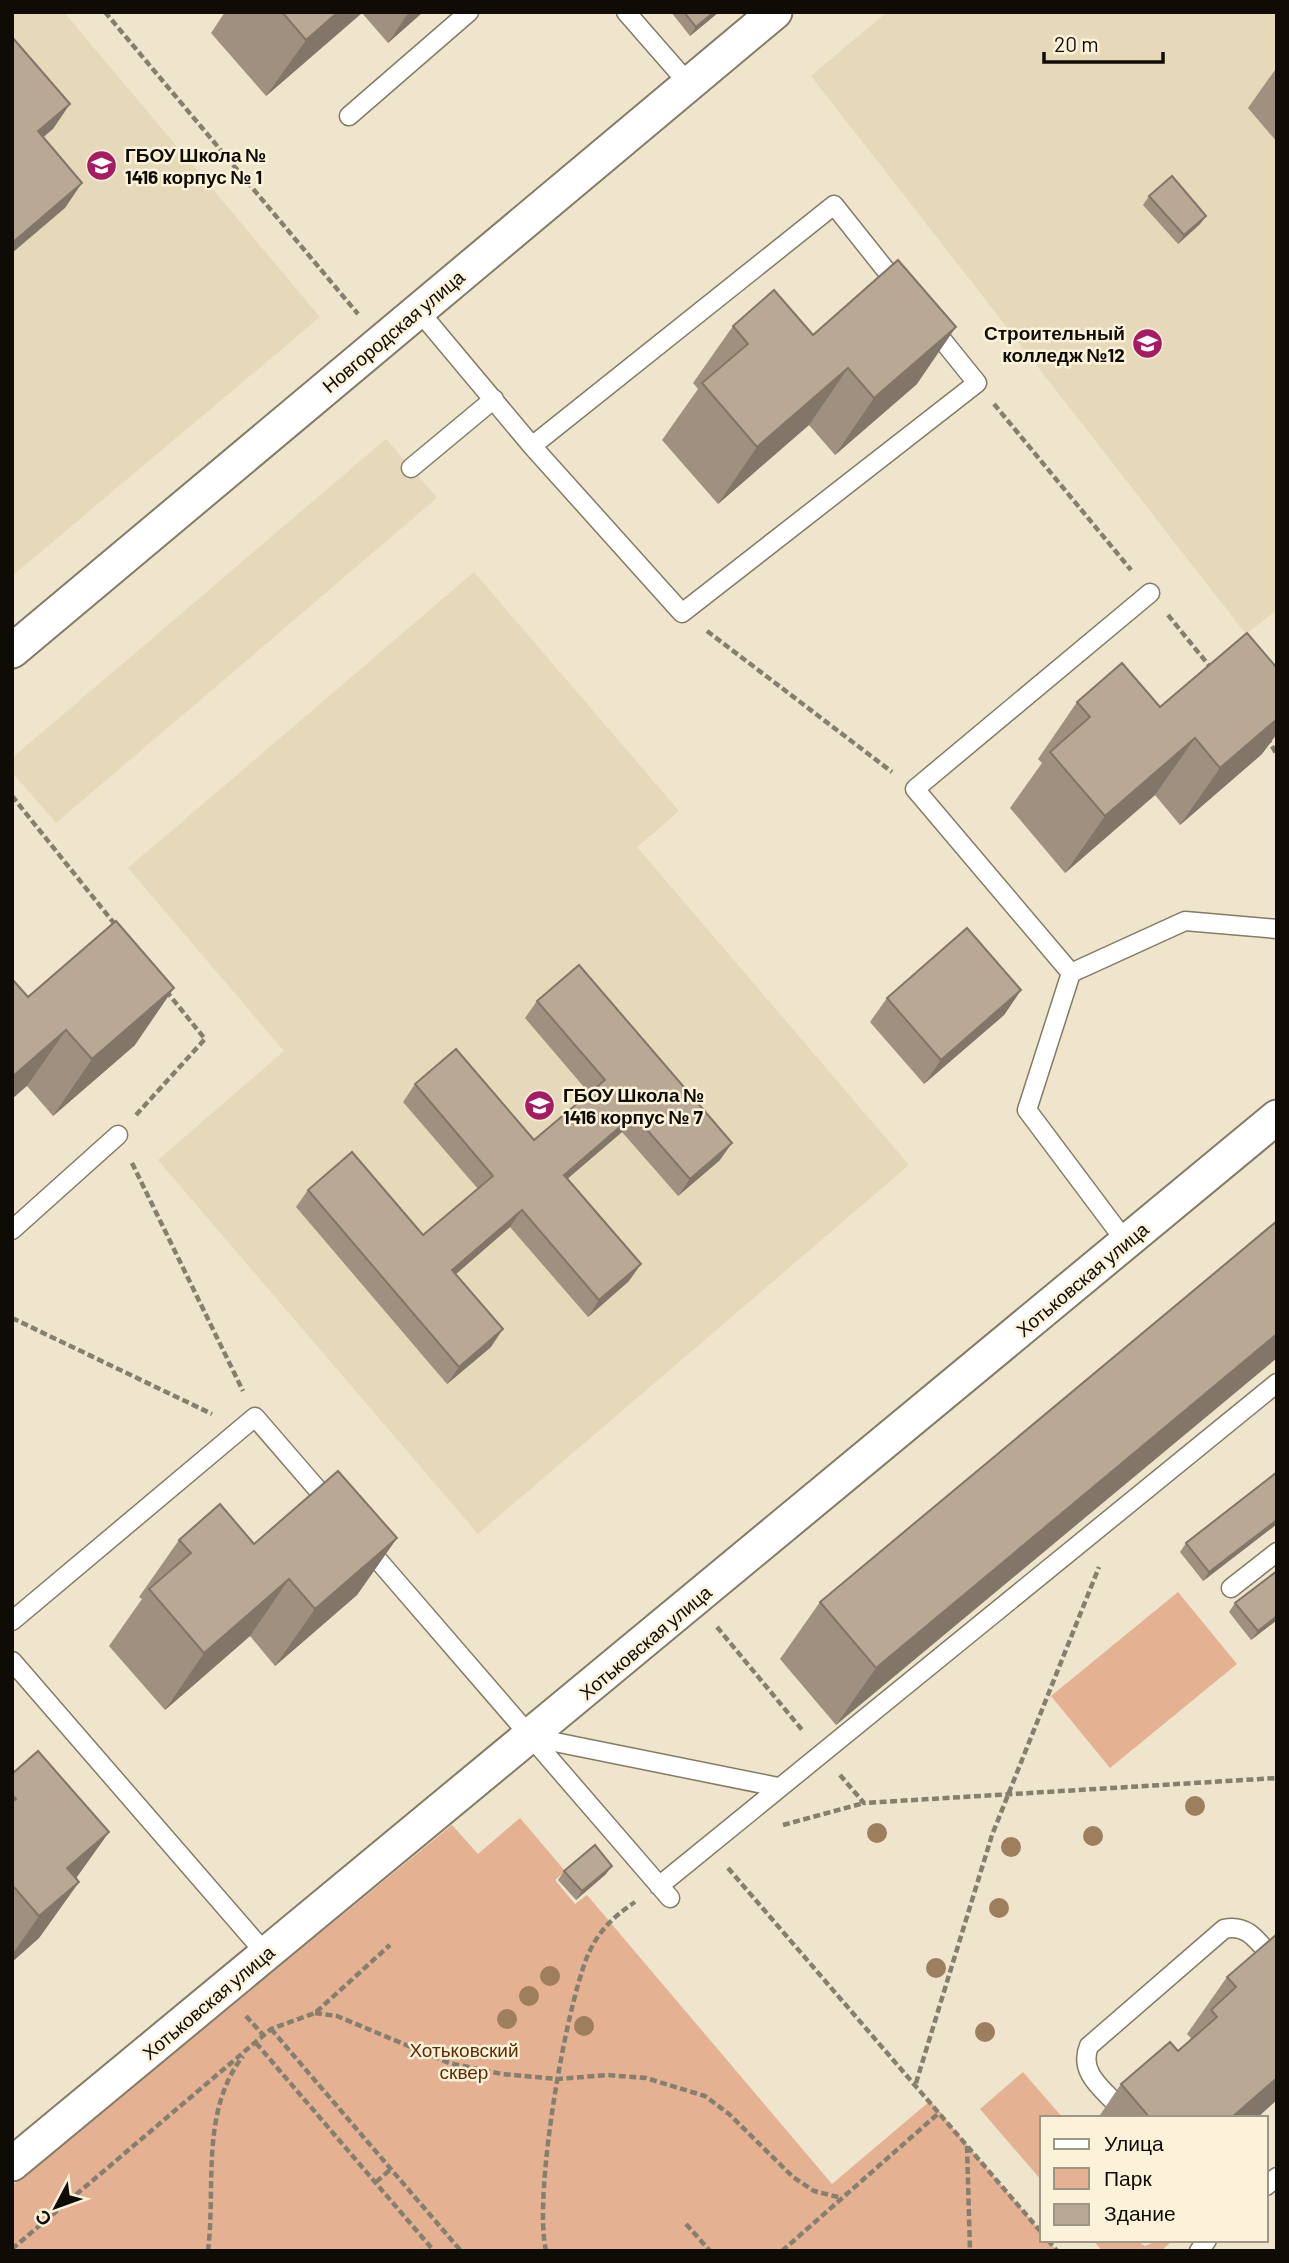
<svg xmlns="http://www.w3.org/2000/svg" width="1289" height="2263" viewBox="0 0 1289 2263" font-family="Barlow,sans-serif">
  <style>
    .built { fill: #e5d9b9 }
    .green { fill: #e4b192 }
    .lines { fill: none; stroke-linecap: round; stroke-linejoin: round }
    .service-casing { stroke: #837b64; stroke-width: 21 }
    .minor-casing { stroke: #837b64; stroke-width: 37 }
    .path { stroke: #857f6e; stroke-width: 4.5; stroke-dasharray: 7 3.5; stroke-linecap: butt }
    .service { stroke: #fff; stroke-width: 18 }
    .minor { stroke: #fff; stroke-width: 33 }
    .tree { fill: #9e7f5d }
    .wall { fill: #9f907f }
    .shaded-wall { fill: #827668 }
    .building { fill: #b9a894; stroke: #827668; stroke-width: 2 }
    .labels { text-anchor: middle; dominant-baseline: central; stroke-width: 5; stroke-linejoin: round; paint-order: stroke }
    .poi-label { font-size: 19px; font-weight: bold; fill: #0f0c05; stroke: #fcf2d9; text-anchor: start }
    .street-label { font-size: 19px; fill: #0f0c05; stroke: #fcf2d9 }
    .park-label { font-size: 19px; fill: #5c2b03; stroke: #fcf2d9 }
  </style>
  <rect width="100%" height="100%" fill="#eee5cc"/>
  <!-- built -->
  <path class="built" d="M12,12H64L320,317L12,576Z
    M887,12H1277V610L1246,634L811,76Z
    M386,439L437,498L56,823L12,772V758Z
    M474,572L679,811L637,847L909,1165L478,1534L158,1160L284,1051L128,868Z"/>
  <!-- green -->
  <path class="green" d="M1178,1592L1237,1664L1110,1768L1051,1696Z
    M520,1818L565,1871L555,1880L575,1904L587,1895L832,2184L930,2101L1042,2233V2240H1048L1057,2251H12V2186L452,1825L478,1854Z
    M1023,2072L1063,2118H1042V2181L980,2109Z
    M1093,2240H1135L1145,2246L1159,2240L1170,2243L1161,2251H1102Z"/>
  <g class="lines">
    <defs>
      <path id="service" d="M626,12L688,83
        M349,116L469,12
        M419,311L532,446L682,613L977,383L931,326
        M532,446L834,205L900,288
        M411,468L494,399
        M1071,973L1185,921L1277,929
        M12,1230L118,1135
        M1126,1242L1027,1110L1071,973L915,789L1150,593
        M365,1545L670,1898
        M1231,1588L1277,1552
        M12,1621L255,1417L331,1505
        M12,1661L266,1954
        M530,1737L778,1787
        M659,1886L1277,1383
        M1120,2108C1103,2089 1078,2073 1089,2046L1224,1929C1248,1923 1259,1943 1273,1959
        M1266,2186L1277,2177
        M1199,2251L1207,2240"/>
      <path id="minor" d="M12,651L775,12
        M12,2164L1277,1117"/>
    </defs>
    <!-- service casing -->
    <use href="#service" class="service-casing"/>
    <!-- minor casing -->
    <use href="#minor" class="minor-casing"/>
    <!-- path -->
    <path class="path" d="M105,12L358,314
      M994,404L1131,570
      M1168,615L1211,668
      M707,631L892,772
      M1267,737L1277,755
      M12,796L117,927
      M136,1115L205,1039L167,992
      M132,1163L243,1391
      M12,1318L212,1414
      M717,1627L803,1731
      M840,1775L864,1803L1277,1778
      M783,1825L864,1803
      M728,1868L1042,2233
      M315,2013L337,2016L449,2063L502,2074L558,2079L607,2075L646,2078L705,2096L729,2114L793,2177L814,2191L842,2198
      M246,2016L264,2036
      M271,2029L461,2251
      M256,2043L434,2251
      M916,2083L992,1835L1099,1567
      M967,2146L970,2251
      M376,2182L391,2169
      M686,2224L710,2251
      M1048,2240L1057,2251
      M12,2249L271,2029L315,2013L390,1945
      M208,2251C216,2186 200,2112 243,2056
      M546,2251C533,2194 565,2013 587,1957C598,1931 613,1917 635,1902
      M782,2251L940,2112"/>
    <!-- service -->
    <use href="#service" class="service"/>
    <!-- minor -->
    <use href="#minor" class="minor"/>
  </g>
  <!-- trees -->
  <g class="tree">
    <circle cx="1195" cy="1806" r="10"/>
    <circle cx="877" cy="1833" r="10"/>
    <circle cx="1093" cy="1836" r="10"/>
    <circle cx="1011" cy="1847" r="10"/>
    <circle cx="999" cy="1908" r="10"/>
    <circle cx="936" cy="1968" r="10"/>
    <circle cx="550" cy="1976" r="10"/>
    <circle cx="529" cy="1996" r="10"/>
    <circle cx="507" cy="2019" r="10"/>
    <circle cx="584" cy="2026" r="10"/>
    <circle cx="985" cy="2032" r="10"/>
  </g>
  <!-- wall -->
  <path class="wall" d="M225,12H423L388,43L362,13L266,96L211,33Z
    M671,12H719L690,36Z
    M1277,67V142L1248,108Z
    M1149,196L1206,216L1200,224L1178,244L1143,205Z
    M733,326L813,335L917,384L835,455L809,425L718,504L662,440L698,389L693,383Z
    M1077,702L1160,707L1262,754L1180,825L1155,795L1065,873L1010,808L1042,763L1038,759Z
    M1021,990L1004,1015L924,1084L870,1022L887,998Z
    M28,997L135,1045L53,1116L27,1086Z
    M537,1001L720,1160L678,1196L622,1132L567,1179L629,1281L588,1317L510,1227L456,1274L491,1347L447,1384L296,1207L308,1190L423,1235L478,1189L403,1102L415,1084L534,1140L589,1093L525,1018Z
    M1277,1221L836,1725L780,1659L820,1602Z
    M1277,1472V1524L1203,1581L1180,1552L1186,1543Z
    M397,1538L357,1595L275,1666L250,1636L165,1710L109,1646L142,1599L139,1597L179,1540L254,1544Z
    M1277,1571V1620L1251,1640L1229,1612L1235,1603Z
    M12,1774L109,1832L76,1878L79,1882L39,1938L12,1962Z
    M564,1871L606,1874L576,1900L558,1880Z
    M1277,1934L1257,2118H1098L1121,2084L1178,2051L1188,2042L1191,2038L1187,2034L1227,1977Z"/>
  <!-- shaded-wall -->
  <path class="shaded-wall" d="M338,12H363L266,96L306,40Z
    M409,12H423L388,43Z
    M714,12H719L690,36L696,27Z
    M70,104L53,129L21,156L38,131Z
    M82,183L65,208L12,253V243Z
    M1206,216L1200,224L1178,244L1184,235Z
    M956,327L917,384L835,455L874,398Z
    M848,368L809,425L718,504L757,447Z
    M1277,719V734L1262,754L1180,825L1220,768Z
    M1195,738L1155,795L1065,873L1105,816Z
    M174,988L135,1045L53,1116L92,1059Z
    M1021,990L1004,1015L924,1084L941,1060Z
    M66,1030L27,1086L12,1099V1077Z
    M634,1115L622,1132L552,1192L564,1175Z
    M732,1143L720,1160L678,1196L690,1179Z
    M522,1210L510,1227L441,1287L452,1270Z
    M641,1264L629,1281L588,1317L599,1300Z
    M503,1329L491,1347L447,1384L459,1367Z
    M1277,1334V1358L836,1725L876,1668Z
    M1277,1520V1524L1203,1581L1209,1572Z
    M397,1538L357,1595L275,1666L315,1609Z
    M289,1579L250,1636L165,1710L204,1653Z
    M1277,1616V1620L1251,1640L1258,1631Z
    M109,1832L69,1888L67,1868Z
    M612,1866L606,1874L576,1900L582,1891Z
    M79,1882L39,1938L12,1962V1955L39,1916Z
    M1277,2078V2100L1257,2118H1231Z"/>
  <!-- building -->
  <path class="building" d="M282,12H338L306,40Z
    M684,12H714L696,27Z
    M12,37L70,104L38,131L82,183L12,243Z
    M1172,176L1206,216L1184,235L1149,196Z
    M898,260L956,327L874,398L848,368L757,447L702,383L748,344L733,326L774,290L813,335Z
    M1247,633L1277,668V719L1220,768L1195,738L1105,816L1050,752L1090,717L1077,702L1122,663L1160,707Z
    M116,921L174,988L92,1059L66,1030L12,1077V979L28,997Z
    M967,928L1021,990L941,1060L887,998Z
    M579,965L732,1143L690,1179L634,1115L564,1175L641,1264L599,1300L522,1210L452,1270L503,1329L459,1367L308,1190L352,1152L423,1235L493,1176L415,1084L456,1049L534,1140L605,1080L537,1001Z
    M1277,1221V1334L876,1668L820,1602Z
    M338,1471L397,1538L315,1609L289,1579L204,1653L149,1589L191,1553L179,1540L220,1504L254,1544Z
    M1277,1472V1520L1209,1572L1186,1543Z
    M1277,1571V1616L1258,1631L1235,1603Z
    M38,1751L109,1832L67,1868L79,1882L39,1916L12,1885V1802L16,1799L12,1795V1774Z
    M595,1845L612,1866L582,1891L564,1871Z
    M1277,1934V2078L1231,2118H1150L1121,2084L1170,2042L1178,2051L1217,2017L1211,2010L1236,1987L1227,1977Z"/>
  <!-- icons -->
  <defs>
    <symbol id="school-disc" viewBox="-11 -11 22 22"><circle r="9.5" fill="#a61c62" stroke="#fcf2d9"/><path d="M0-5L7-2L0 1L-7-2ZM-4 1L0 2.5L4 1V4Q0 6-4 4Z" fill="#fff"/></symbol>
    <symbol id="university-disc" viewBox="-11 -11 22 22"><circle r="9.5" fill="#a61c62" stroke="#fcf2d9"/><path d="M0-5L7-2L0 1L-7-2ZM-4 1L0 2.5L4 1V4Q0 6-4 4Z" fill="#fff"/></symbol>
  </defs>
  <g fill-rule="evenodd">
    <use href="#school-disc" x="84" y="148" width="35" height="35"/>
    <use href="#university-disc" x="1130" y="326" width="35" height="35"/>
    <use href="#school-disc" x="522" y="1088" width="35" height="35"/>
  </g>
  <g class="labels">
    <!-- poi labels -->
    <g class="poi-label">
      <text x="125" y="154">ГБОУ Школа №<tspan x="125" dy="22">1416 корпус № 1</tspan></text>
      <text x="1125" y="332" text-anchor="end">Строительный<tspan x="1125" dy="22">колледж №12</tspan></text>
      <text x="563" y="1094">ГБОУ Школа №<tspan x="563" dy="22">1416 корпус № 7</tspan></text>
    </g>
    <!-- street labels -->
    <g class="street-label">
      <text transform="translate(393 331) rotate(-40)">Новгородская улица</text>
      <text transform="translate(1082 1279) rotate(-40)">Хотьковская улица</text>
      <text transform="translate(645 1642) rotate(-40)">Хотьковская улица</text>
      <text transform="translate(208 2002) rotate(-40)">Хотьковская улица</text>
    </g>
    <!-- park labels -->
    <g class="park-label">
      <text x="464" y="2049">Хотьковский<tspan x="464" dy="22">сквер</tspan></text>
    </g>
  </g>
  <!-- border -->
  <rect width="1289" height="2263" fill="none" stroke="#0f0c05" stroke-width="28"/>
  <!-- legend -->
  <rect x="1040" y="2116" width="228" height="126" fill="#fcf2d9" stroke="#9d9684" stroke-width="2"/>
  <rect x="1054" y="2139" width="35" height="10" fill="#ffffff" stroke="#9d9684" stroke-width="2"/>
  <text x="1104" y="2151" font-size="21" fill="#0f0c05">Улица</text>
  <rect x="1054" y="2168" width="35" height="21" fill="#e4b192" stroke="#9d9684" stroke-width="2"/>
  <text x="1104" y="2186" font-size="21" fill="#0f0c05">Парк</text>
  <rect x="1054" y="2204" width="35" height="21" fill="#b9a894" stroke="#9d9684" stroke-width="2"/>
  <text x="1104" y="2221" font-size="21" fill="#0f0c05">Здание</text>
  <!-- north arrow -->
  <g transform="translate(56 2207) rotate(229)" stroke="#fcf2d9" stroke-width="5" paint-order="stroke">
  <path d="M0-5L12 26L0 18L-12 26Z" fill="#0f0c05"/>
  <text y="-10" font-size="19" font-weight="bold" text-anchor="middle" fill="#0f0c05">С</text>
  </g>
  <!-- scale -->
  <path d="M1044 52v10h119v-10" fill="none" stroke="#0f0c05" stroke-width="3.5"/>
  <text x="1054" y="52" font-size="21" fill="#0f0c05" stroke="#fcf2d9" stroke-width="5" paint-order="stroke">20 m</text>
</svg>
